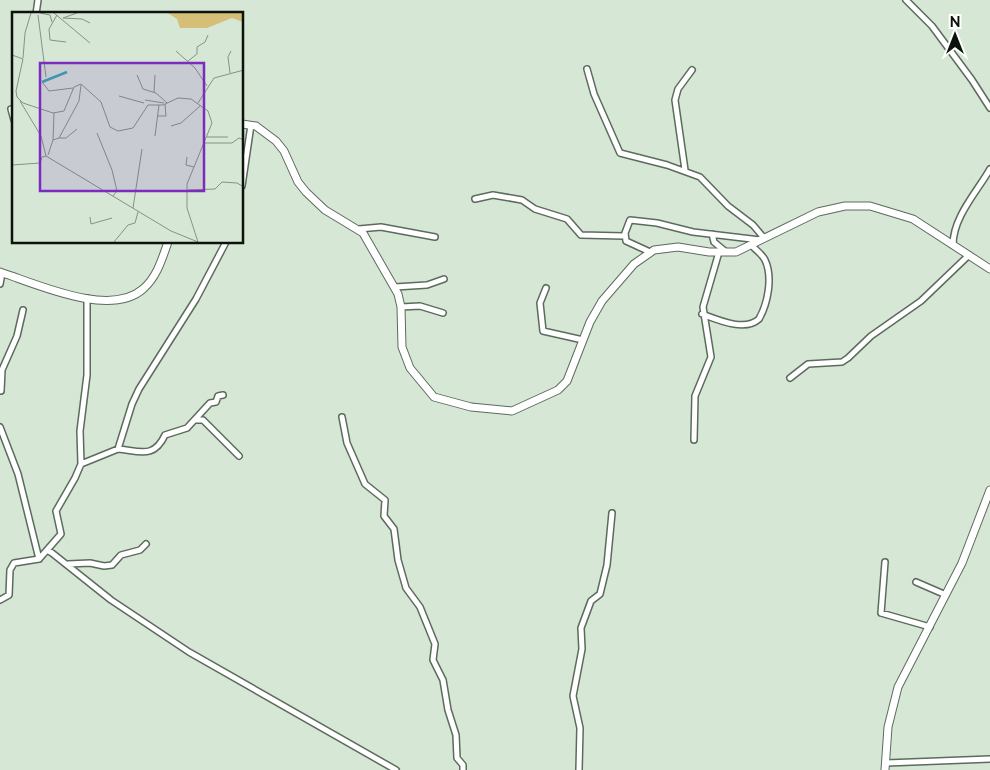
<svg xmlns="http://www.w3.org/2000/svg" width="990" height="770" viewBox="0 0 990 770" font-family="Raleway,sans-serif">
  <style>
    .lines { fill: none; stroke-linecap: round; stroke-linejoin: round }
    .street-casing { stroke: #5c6b5d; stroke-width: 8 }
    .secondary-casing { stroke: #5c6b5d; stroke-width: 9 }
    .street { stroke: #fff; stroke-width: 5 }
    .secondary { stroke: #fff; stroke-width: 7 }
    .inset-river { fill: none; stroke: #36a8ad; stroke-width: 2.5 }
    .inset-road { fill: none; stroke: #869286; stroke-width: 1 }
    .view { fill: #7b2cbf; fill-opacity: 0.15; stroke: #7b2cbf; stroke-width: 2.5 }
    .inset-edge { fill: none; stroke: #0d120d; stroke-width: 2.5 }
  </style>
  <rect width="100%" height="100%" fill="#d6e7d6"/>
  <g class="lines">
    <defs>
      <path id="street" d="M906,0L932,26L972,80L990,108
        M36,14L38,0
        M587,69L594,94L620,153L667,165L700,177L728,206L753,225L764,238
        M11,109L14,120
        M685,170L675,100L678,89L692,70
        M242,186L251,125
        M475,199L493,195L522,200L535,209L567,219L581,235L624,236
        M359,229L381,227L435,237
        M712,234L714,242L726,252
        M953,245C953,217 977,192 990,169
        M650,252L626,241L625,233L630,220L657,223L693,232L760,240
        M0,284L2,273
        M395,287L427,285L444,279
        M546,288L540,303L543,331L583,340
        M401,307L420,306L443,313
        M702,314C718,320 745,332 759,319C768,303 773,277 765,260C762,254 756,250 751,245
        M790,378L808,364L842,362L848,358L871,336L921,301L969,255
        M1,391L2,370L17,336L23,310
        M342,417L347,443L365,484L385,500L384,516L394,529L398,560L406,588L420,607L435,644L433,660L443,680L448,710L456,735L457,758L463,765V770
        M196,420H203L239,456
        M0,427L18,474L39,559L47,550L52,553L111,600L189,652L396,770
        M694,440L695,396L711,357L703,307L719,252
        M118,449C140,451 154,459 165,435L187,428L210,403L216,402L218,396L223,395
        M81,464L118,449L132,404L139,389L196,299L226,242
        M47,550L61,534L56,511L75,478L81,464L80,431L87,375V298
        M885,562L881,613L930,627
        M68,564L90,563L104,566L112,565L121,555L140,550L146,544
        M916,582L946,595
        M0,600L9,595L10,570L14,563L39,559
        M886,763L990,759
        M579,770L580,728L573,696L582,649L581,628L591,601L600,594L607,565L612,513"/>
      <path id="secondary" d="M242,124L256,126L276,141L284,151L298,182L306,192L325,210L363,233L398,294L401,307L402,347L410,368L434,397L471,407L512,411L558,390L567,381L590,322L602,301L634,264L654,250L678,247L709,252H736L818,212L845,206H870L913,219L990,269
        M0,272C37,284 110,318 143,289C157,277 162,259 168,242
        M885,770L888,727L898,687L962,563L990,490"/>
    </defs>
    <!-- street casing -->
    <use href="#street" class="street-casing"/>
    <!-- secondary casing -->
    <use href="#secondary" class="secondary-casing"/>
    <!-- street -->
    <use href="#street" class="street"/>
    <!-- secondary -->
    <use href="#secondary" class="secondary"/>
  </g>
  <!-- overview -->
  <g transform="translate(12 12)">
    <rect width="231" height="231" fill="#d6e7d6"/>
    <path d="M156,1H231V10L220,6L195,16H168L165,7Z" fill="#d5bf78"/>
    <path class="inset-river" d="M30,70L55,60"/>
    <path class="inset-road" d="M28,1L38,3L40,10M42,1L78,31M65,1L51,6L70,7L78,11M26,3L34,65M45,3L37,17L38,28L54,30M164,39L183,56L195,74M0,43L11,47L4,79L5,85L11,91L41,101L52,99L62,75L69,72L89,90L98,115L106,119L121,116L136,93H151L166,86L179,87L196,99L200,111L175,172V196L186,230M11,46L13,21L19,1M176,49L185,42V35L193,30L196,23M218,61L216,45L219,39M125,63L131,77L144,81L155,91M30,70L37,79L61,76M142,80L143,63M107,84L132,91M133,88L152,91M8,89L29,124L34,144L159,219L186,230M186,91L202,66L232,58M145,104H154L153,92M159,114L169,111L188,94M85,121L100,158L105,179L101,184M143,124L147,93M195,125H216M47,126H54L65,117M41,128L47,126L67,89L69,73M193,131H220L227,126L232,128M36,143L41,128L42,101M175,145L174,153L182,155M0,153L28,151L30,145L34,144M176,178L203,177L210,170L225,171L232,175M121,196L130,137M78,205L79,212L100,206M102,230L116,213L123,211L126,200"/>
    <path class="view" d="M28,51H192V179H28Z"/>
    <rect width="231" height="231" class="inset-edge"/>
  </g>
  <!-- north arrow -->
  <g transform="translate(955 35)" stroke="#ffffff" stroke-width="4" paint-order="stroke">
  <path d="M0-4L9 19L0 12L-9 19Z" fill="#0d120d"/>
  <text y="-8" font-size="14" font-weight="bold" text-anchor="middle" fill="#0d120d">N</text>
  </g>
</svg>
